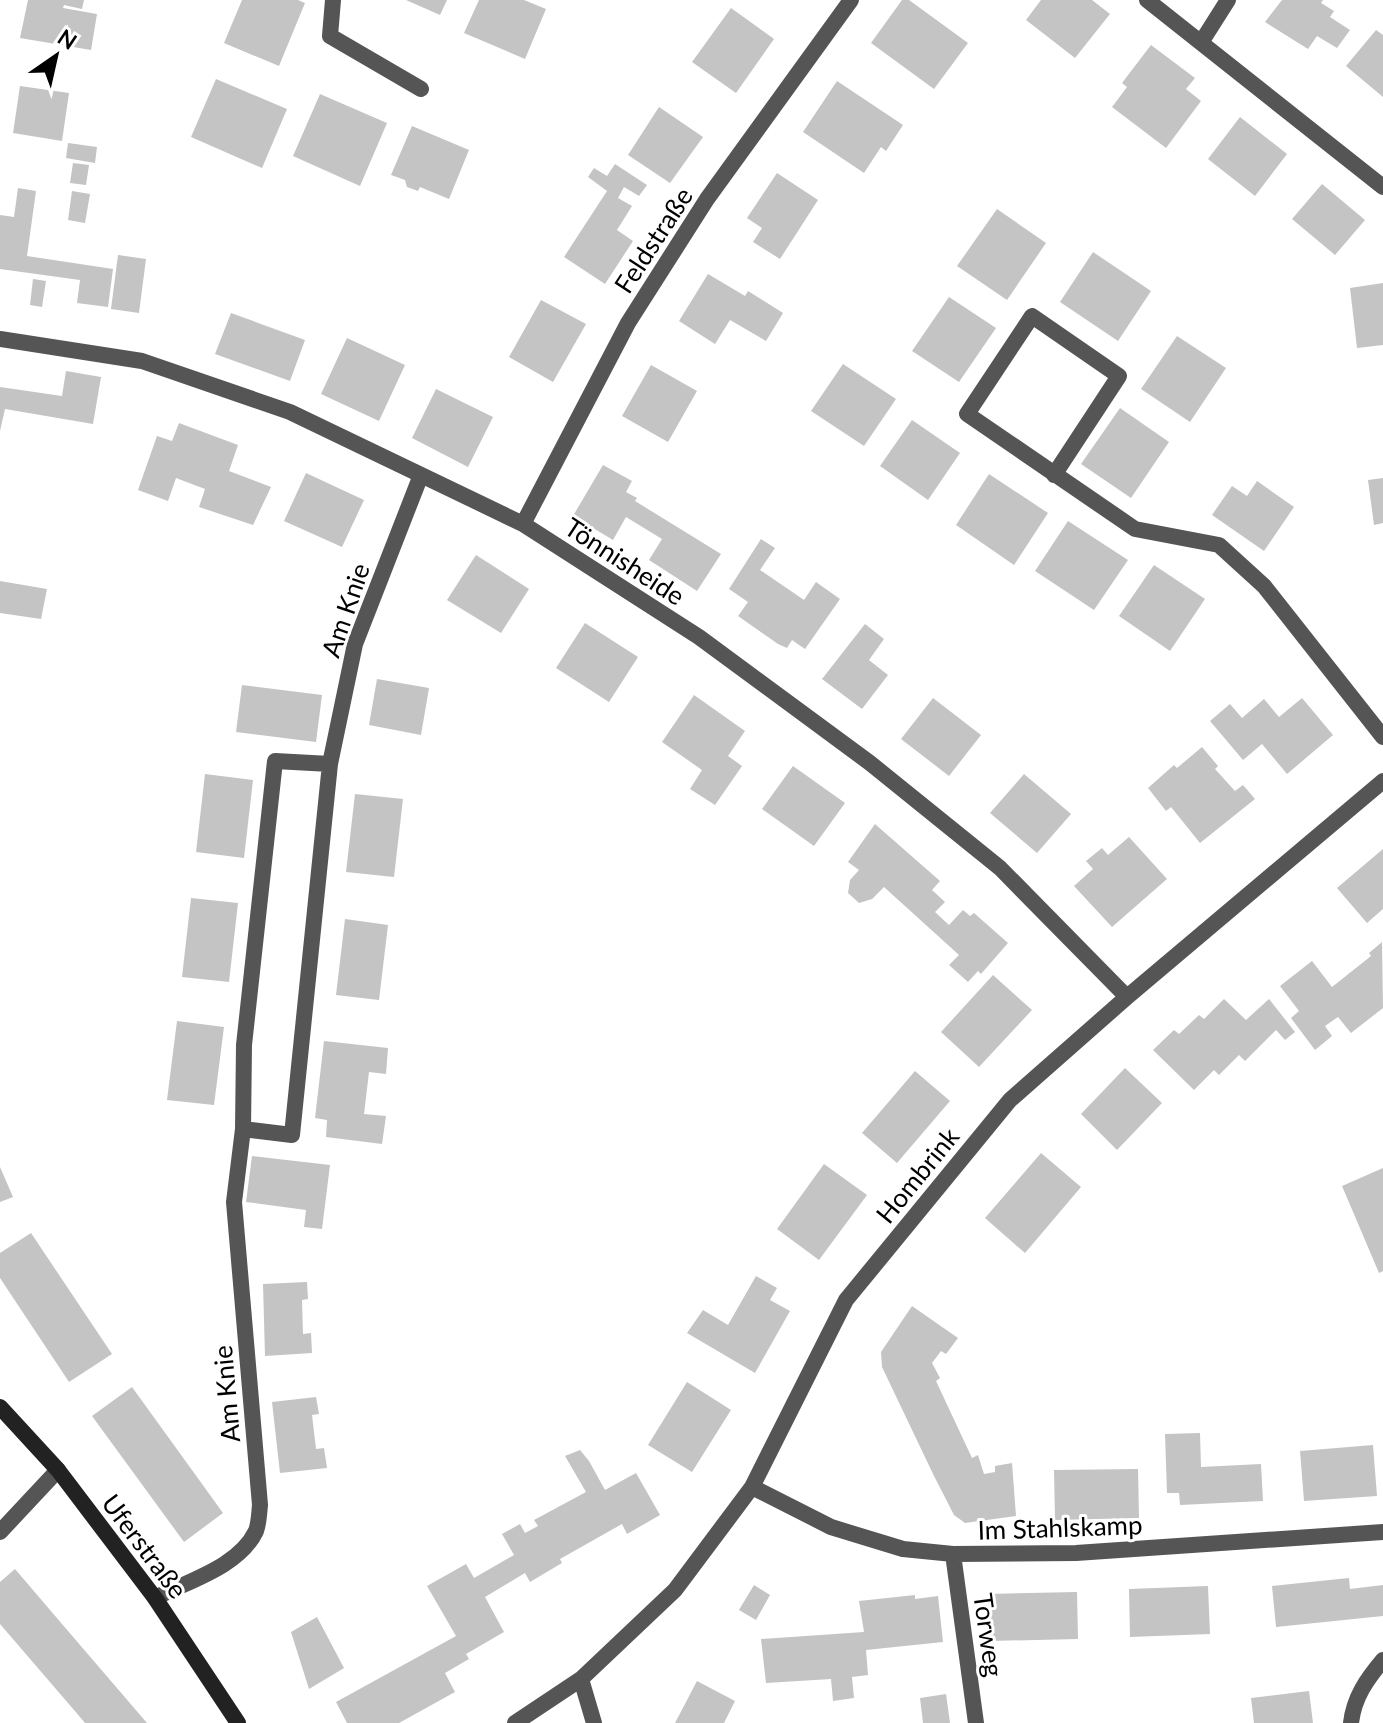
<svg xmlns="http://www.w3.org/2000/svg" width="1383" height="1723" viewBox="0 0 1383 1723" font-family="Lato,sans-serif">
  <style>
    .building { fill: #c4c4c4 }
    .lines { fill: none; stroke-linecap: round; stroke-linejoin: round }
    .street { stroke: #555; stroke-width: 16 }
    .secondary { stroke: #222; stroke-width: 16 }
    .labels { text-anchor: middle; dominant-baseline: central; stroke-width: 6; stroke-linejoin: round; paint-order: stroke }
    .street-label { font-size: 26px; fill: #000; stroke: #fff }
  </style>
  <rect width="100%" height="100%" fill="#fff"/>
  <!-- building -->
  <path class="building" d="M28,0H84L82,9L64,5L63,8L97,14L91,50L20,38Z
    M242,0H298L305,3L279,66L224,43Z
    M406,0H447L440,15Z
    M479,0H524L546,9L525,59L464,33Z
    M902,0H909L968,43L934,89L871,43Z
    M1041,0H1092L1110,14L1075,58L1026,20Z
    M1282,0H1323L1321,3L1334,11L1330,17L1350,30L1337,48L1317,36L1308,49L1265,22Z
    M731,8L774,39L736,93L692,62Z
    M1376,30L1383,35V97L1346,66Z
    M1151,45L1195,78L1186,89L1201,101L1166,148L1112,107L1127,87L1122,83Z
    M216,79L287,109L262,168L191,137Z
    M837,81L903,125L886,151L881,147L864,173L803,132Z
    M20,86L69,93L62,141L13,133Z
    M320,94L387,123L360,186L293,156Z
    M659,107L703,137L670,183L628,155Z
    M1240,117L1287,154L1255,196L1208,159Z
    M412,126L469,150L449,199L420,187L418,191L407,187L405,180L391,175Z
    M68,143L97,147L95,163L66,158Z
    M73,163L89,165L86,185L70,183Z
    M615,164L647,185L639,196L624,187L618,198L632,206L617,230L633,241L605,284L564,257L607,191L588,177L594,168L607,176Z
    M777,173L818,200L780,259L753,242L762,228L747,218Z
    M1322,184L1365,220L1335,255L1292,219Z
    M18,188L36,191L27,256L113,269L108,307L77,303L80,280L0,269V215L14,217Z
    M72,191L90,194L85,223L68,220Z
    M997,209L1046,243L1007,300L957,266Z
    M1093,252L1151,291L1118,341L1060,302Z
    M118,255L146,259L139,313L111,309Z
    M708,274L745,296L748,291L783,313L766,341L730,320L715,344L679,321Z
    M33,279L46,281L42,307L30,305Z
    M1383,283V345L1357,348L1350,288Z
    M949,297L996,328L959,382L912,351Z
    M541,300L586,324L553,382L509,357Z
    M231,313L305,340L290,381L215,354Z
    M1177,336L1226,368L1190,422L1141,389Z
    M347,338L405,365L379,421L321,394Z
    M843,364L896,399L864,446L811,411Z
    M651,365L697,391L668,442L622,416Z
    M66,371L101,377L93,424L5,409L0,431V387L62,396Z
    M436,389L493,417L468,467L412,438Z
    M1120,408L1169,442L1131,498L1081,464Z
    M912,420L960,453L928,500L880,466Z
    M179,423L238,445L229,471L271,487L253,525L199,507L205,489L176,478L168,501L138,490L157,436L172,441Z
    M603,465L632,481L626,492L637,498L635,501L721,554L697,591L649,560L662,539L626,517L613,540L573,516Z
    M306,473L364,500L342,547L284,521Z
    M989,474L1048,513L1014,565L956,525Z
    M1383,478V523L1374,525L1368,480Z
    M1257,481L1294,507L1264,551L1212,515L1232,486L1247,496Z
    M1068,521L1128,560L1094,610L1035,571Z
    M761,539L775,548L760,570L804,600L816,582L840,599L805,649L792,640L787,648L778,644L738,616L748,602L729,589Z
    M476,555L529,589L501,633L447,600Z
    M1154,565L1205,599L1170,651L1119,616Z
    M0,581L47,589L41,619L0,613Z
    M585,623L638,657L609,702L556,668Z
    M865,624L884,639L869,660L888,675L862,709L822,679Z
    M377,679L429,688L421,735L369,725Z
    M242,685L322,695L316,742L236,732Z
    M694,695L745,731L728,756L742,766L715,805L690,789L702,770L662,742Z
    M933,698L981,735L949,776L901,739Z
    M1302,698L1333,735L1287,774L1262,744L1243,760L1210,721L1230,704L1242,718L1264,699L1279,717Z
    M1202,747L1218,766L1215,769L1235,791L1243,785L1255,799L1200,843L1171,807L1166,811L1148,788L1174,765L1177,768Z
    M793,766L845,803L814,846L762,809Z
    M205,774L253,780L244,858L196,852Z
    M1024,774L1071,814L1037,853L990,813Z
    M355,794L403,799L394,877L346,872Z
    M875,824L940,881L932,890L945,902L935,912L949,925L963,910L970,916L974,913L1008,943L981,974L978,971L968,982L949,965L959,955L884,887L872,899L859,903L848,893L850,880L859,870L848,862Z
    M1129,837L1167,879L1112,927L1074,886L1093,869L1086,861L1102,848L1108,855Z
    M1383,849V909L1367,923L1337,888Z
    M191,898L238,903L229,982L182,977Z
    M345,919L388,925L379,1000L336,995Z
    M1382,942L1383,1008L1351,1033L1338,1017L1325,1026L1332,1036L1315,1050L1291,1018L1299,1011L1280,986L1312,961L1332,987L1371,956L1369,953Z
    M993,975L1032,1010L979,1067L941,1032Z
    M1224,999L1246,1020L1269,999L1295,1032L1285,1040L1276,1030L1245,1061L1239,1055L1219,1075L1214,1070L1194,1090L1153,1050L1174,1030L1179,1034L1199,1015L1204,1019Z
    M177,1021L224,1027L214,1105L167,1100Z
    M324,1041L388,1048L386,1074L369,1072L364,1114L386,1116L382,1144L326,1137L327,1120L315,1118Z
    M1125,1068L1162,1103L1117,1150L1081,1114Z
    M915,1071L950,1101L897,1163L862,1133Z
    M1041,1153L1081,1187L1025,1253L985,1218Z
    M252,1156L330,1165L322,1229L304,1227L306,1210L246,1202Z
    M824,1164L867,1195L819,1260L777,1229Z
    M0,1167L13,1197L0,1202Z
    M1383,1168V1271L1379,1273L1342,1186Z
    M31,1233L112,1354L69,1382L0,1278V1253Z
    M756,1276L777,1288L770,1300L790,1311L755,1373L687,1333L703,1310L728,1325Z
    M307,1282L308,1299L302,1300L303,1334L311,1333L312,1353L265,1356L263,1284Z
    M912,1306L958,1338L946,1354L941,1351L932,1363L940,1378L936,1381L972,1458L978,1455L984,1474L995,1472V1466L1012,1463L1016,1516L965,1523L954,1515L934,1476L882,1367L881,1352Z
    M687,1382L731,1410L692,1472L648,1445Z
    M132,1387L223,1513L184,1542L92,1416Z
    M316,1397L319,1414L312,1415L316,1449L324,1448L327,1468L280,1473L272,1402Z
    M1200,1433L1201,1467L1261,1464L1263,1501L1180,1505L1179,1493H1167L1165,1434Z
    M1373,1445L1377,1496L1304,1501L1300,1451Z
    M580,1450L589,1461L605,1490L636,1473L660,1515L627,1534L622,1524L560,1559L562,1563L530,1582L525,1573L485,1597L504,1632L466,1654L469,1659L445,1673L455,1692L399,1723H347L336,1702L456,1636L427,1586L466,1564L474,1578L514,1555L502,1534L520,1524L525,1533L538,1526L534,1520L586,1492L565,1456Z
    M1138,1469L1139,1518L1055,1520L1054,1470Z
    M15,1569L62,1624L147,1723H85L74,1710L0,1624V1582Z
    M1349,1578L1350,1589L1383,1585V1616L1276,1627L1272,1586Z
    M754,1585L770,1595L756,1620L739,1610Z
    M1208,1586L1210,1634L1130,1637L1129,1589Z
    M1077,1592L1078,1639L989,1641L988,1594Z
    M915,1595V1599L938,1596L943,1642L866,1650L868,1675L852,1677L854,1698L833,1701L831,1679L766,1683L761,1639L864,1632L859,1601Z
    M317,1617L344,1668L309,1689L291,1632Z
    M697,1681L735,1701L724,1723H675Z
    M1309,1691L1313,1723H1254L1251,1698Z
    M946,1694L950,1723H923L920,1698Z"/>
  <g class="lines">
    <!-- street -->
    <path class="street" d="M333,0L330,36L421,89
      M1147,0L1383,187
      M1202,41L1228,0
      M0,339L142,361L290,412L523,524L699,637L870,763L1000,868L1127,997
      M1054,475L1119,376L1032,316L967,414L1135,529L1219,545L1264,586L1383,737
      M523,524L628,323L707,199L851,0
      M243,1129L292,1135L330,764
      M752,1487L831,1527L903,1549L953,1554L1076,1553L1383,1532
      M0,1532L58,1470
      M953,1554L976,1723
      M155,1598C188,1581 239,1567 256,1531C259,1523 259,1514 260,1505L234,1202L243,1129L244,1045L275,761L330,764L355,644L421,475
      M581,1679L594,1723
      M515,1723L581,1679L675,1590L752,1487L846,1300L1010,1100L1127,997L1383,781
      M1351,1723C1354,1697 1367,1679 1383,1660"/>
    <!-- secondary -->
    <path class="secondary" d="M0,1407L58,1470L155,1598L238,1723"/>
  </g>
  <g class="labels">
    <!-- street labels -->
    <g class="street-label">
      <text transform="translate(653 240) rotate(-57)">Feldstraße</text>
      <text transform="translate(625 561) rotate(33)">Tönnisheide</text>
      <text transform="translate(345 610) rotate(-71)">Am Knie</text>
      <text transform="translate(917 1175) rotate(-51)">Hombrink</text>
      <text transform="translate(226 1394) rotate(-95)">Am Knie</text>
      <text transform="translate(1060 1527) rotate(-2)">Im Stahlskamp</text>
      <text transform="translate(145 1546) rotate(53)">Uferstraße</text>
      <text transform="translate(989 1635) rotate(82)">Torweg</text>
    </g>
  </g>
  <!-- north arrow -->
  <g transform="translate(56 56) rotate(34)" stroke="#ffffff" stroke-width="6" paint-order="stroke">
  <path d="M0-6L14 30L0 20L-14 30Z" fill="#000000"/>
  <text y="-12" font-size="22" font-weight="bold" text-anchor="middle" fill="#000000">N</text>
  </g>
</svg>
